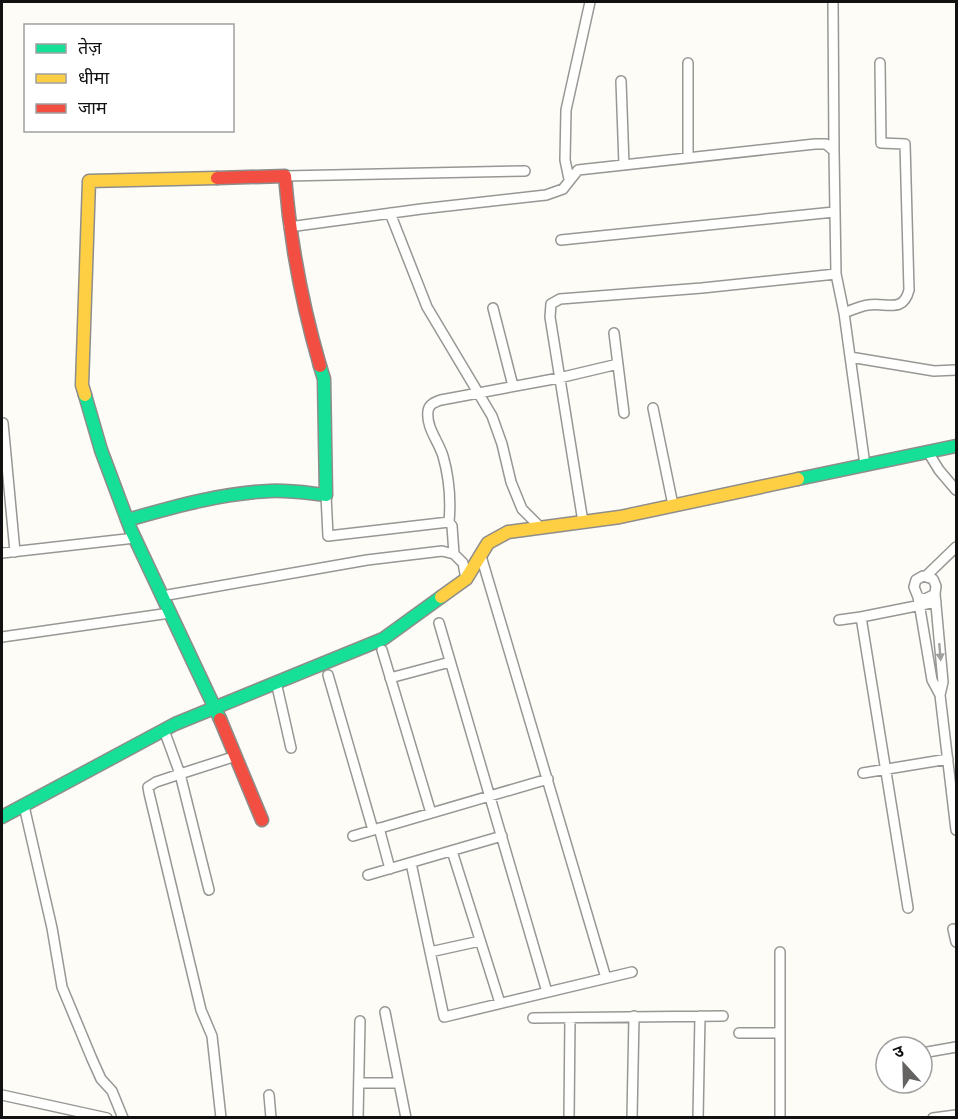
<svg xmlns="http://www.w3.org/2000/svg" width="958" height="1119" viewBox="0 0 958 1119" font-family="Merriweather,'Noto Sans Devanagari',serif">
  <style>
    .lines { fill: none; stroke-linecap: round; stroke-linejoin: round }
    .street-casing { stroke: #979795; stroke-width: 12 }
    .fast-casing { stroke: #8e8d8b; stroke-width: 15 }
    .slow-casing { stroke: #8e8d8b; stroke-width: 15 }
    .jam-casing { stroke: #8e8d8b; stroke-width: 15 }
    .street { stroke: #fffffe; stroke-width: 9 }
    .fast { stroke: #16e098; stroke-width: 12 }
    .slow { stroke: #ffcf43; stroke-width: 12 }
    .jam { stroke: #f24e42; stroke-width: 12 }
    .oneway { fill: #a0a09f }
  </style>
  <rect width="100%" height="100%" fill="#fdfcf7"/>
  <g class="lines">
    <defs>
      <path id="street" d="M833,2L834,151
        M621,81L624,165
        M688,157V63
        M285,176L525,171
        M569,179L565,160L566,110L590,2
        M390,213L427,307L492,416L502,444L511,482L522,509L540,527
        M289,227L421,209L546,195L563,189L578,170L815,144H826L834,151L836,274L844,313L865,465
        M561,240L834,212
        M493,308L513,386
        M844,313C852,310 860,306 868,305C886,302 903,314 909,290L905,144L881,143L880,63
        M614,333L624,413
        M850,357L934,371L956,370
        M653,408L673,505
        M3,423L15,552
        M928,452L939,470L956,490
        M326,495L328,536L449,522L452,526L454,554
        M449,522C451,500 449,477 443,456C438,440 426,428 428,411C429,404 435,402 441,400L559,378L618,364
        M583,522L550,317L551,304L560,299L702,288L836,274
        M2,553L135,538
        M481,556L606,978
        M926,576L956,547
        M162,596L367,560L442,551L454,554L463,563L466,579
        M918,597L925,599L935,594L936,586L933,579L923,576L916,580L914,587L918,597L932,680L940,695L943,682L935,594
        M839,620L861,617
        M439,623L547,992
        M2,637L170,613
        M382,650L431,813
        M328,675L373,830
        M390,678L450,662
        M276,682L291,748
        M940,695L956,830
        M164,730L180,774L156,782L148,787L149,793L201,1010L212,1036L221,1118
        M863,773L948,759
        M24,806L52,928L62,987L92,1059L101,1079L112,1091L123,1118
        M379,828L390,869
        M353,836L548,779
        M452,851L500,1003
        M411,863L444,1017L632,972
        M368,875L502,836
        M209,890L180,774L236,756
        M908,908L861,617L936,602
        M953,929L956,942
        M430,952L480,941
        M385,1012L406,1118
        M533,1018L723,1016
        M739,1033H780
        M922,1053L956,1047
        M359,1083H398
        M2,1095L107,1118
        M269,1095L271,1118
        M358,1118L360,1021
        M569,1118L570,1018
        M632,1118L634,1016
        M698,1118L700,1016
        M780,1118V952
        M933,1118L956,1115"/>
      <path id="fast" d="M85,395L101,450L131,530L220,719
        M798,479L956,446
        M127,520C173,507 221,493 270,491C289,490 307,493 326,495L324,379L320,366
        M2,817L175,724L383,639L441,597"/>
      <path id="slow" d="M85,395L82,385L89,181L217,178
        M441,597L466,579L488,543L508,532L620,517L798,479"/>
      <path id="jam" d="M217,178L285,176C290,241 302,304 320,366
        M220,719L262,820"/>
    </defs>
    <!-- street casing -->
    <use href="#street" class="street-casing"/>
    <!-- fast casing -->
    <use href="#fast" class="fast-casing"/>
    <!-- slow casing -->
    <use href="#slow" class="slow-casing"/>
    <!-- jam casing -->
    <use href="#jam" class="jam-casing"/>
    <!-- street -->
    <use href="#street" class="street"/>
    <!-- fast -->
    <use href="#fast" class="fast"/>
    <!-- slow -->
    <use href="#slow" class="slow"/>
    <!-- jam -->
    <use href="#jam" class="jam"/>
  </g>
  <!-- one-way arrows -->
  <defs><path id="oneway-solid" d="M-6-.8H1V-3.2L6.5 0L1 3.2V.8H-6Z" transform="scale(1.5)"/></defs>
  <use class="oneway" href="#oneway-solid" transform="translate(940 652) rotate(85)"/>
  <!-- border -->
  <rect width="958" height="1119" fill="none" stroke="#111111" stroke-width="6"/>
  <!-- legend -->
  <rect x="24" y="24" width="210" height="108" fill="#ffffff" stroke="#a0a0a0" stroke-width="1.5"/>
  <rect x="36" y="44" width="30" height="9" fill="#16e098" stroke="#a0a0a0" stroke-width="1.5"/>
  <text x="78" y="54" font-size="18" fill="#111111">तेज़</text>
  <rect x="36" y="74" width="30" height="9" fill="#ffcf43" stroke="#a0a0a0" stroke-width="1.5"/>
  <text x="78" y="84" font-size="18" fill="#111111">धीमा</text>
  <rect x="36" y="104" width="30" height="9" fill="#f24e42" stroke="#a0a0a0" stroke-width="1.5"/>
  <text x="78" y="114" font-size="18" fill="#111111">जाम</text>
  <!-- north arrow -->
  <g transform="translate(904 1065) rotate(338)"><circle r="28" fill="#ffffff" stroke="#a0a0a0" stroke-width="1.5"/>
  <path d="M0-4.5L10 22L0 15L-10 22Z" fill="#646362"/>
  <text y="-9" font-size="16" font-weight="bold" text-anchor="middle" fill="#111111">उ</text>
  </g>
</svg>
